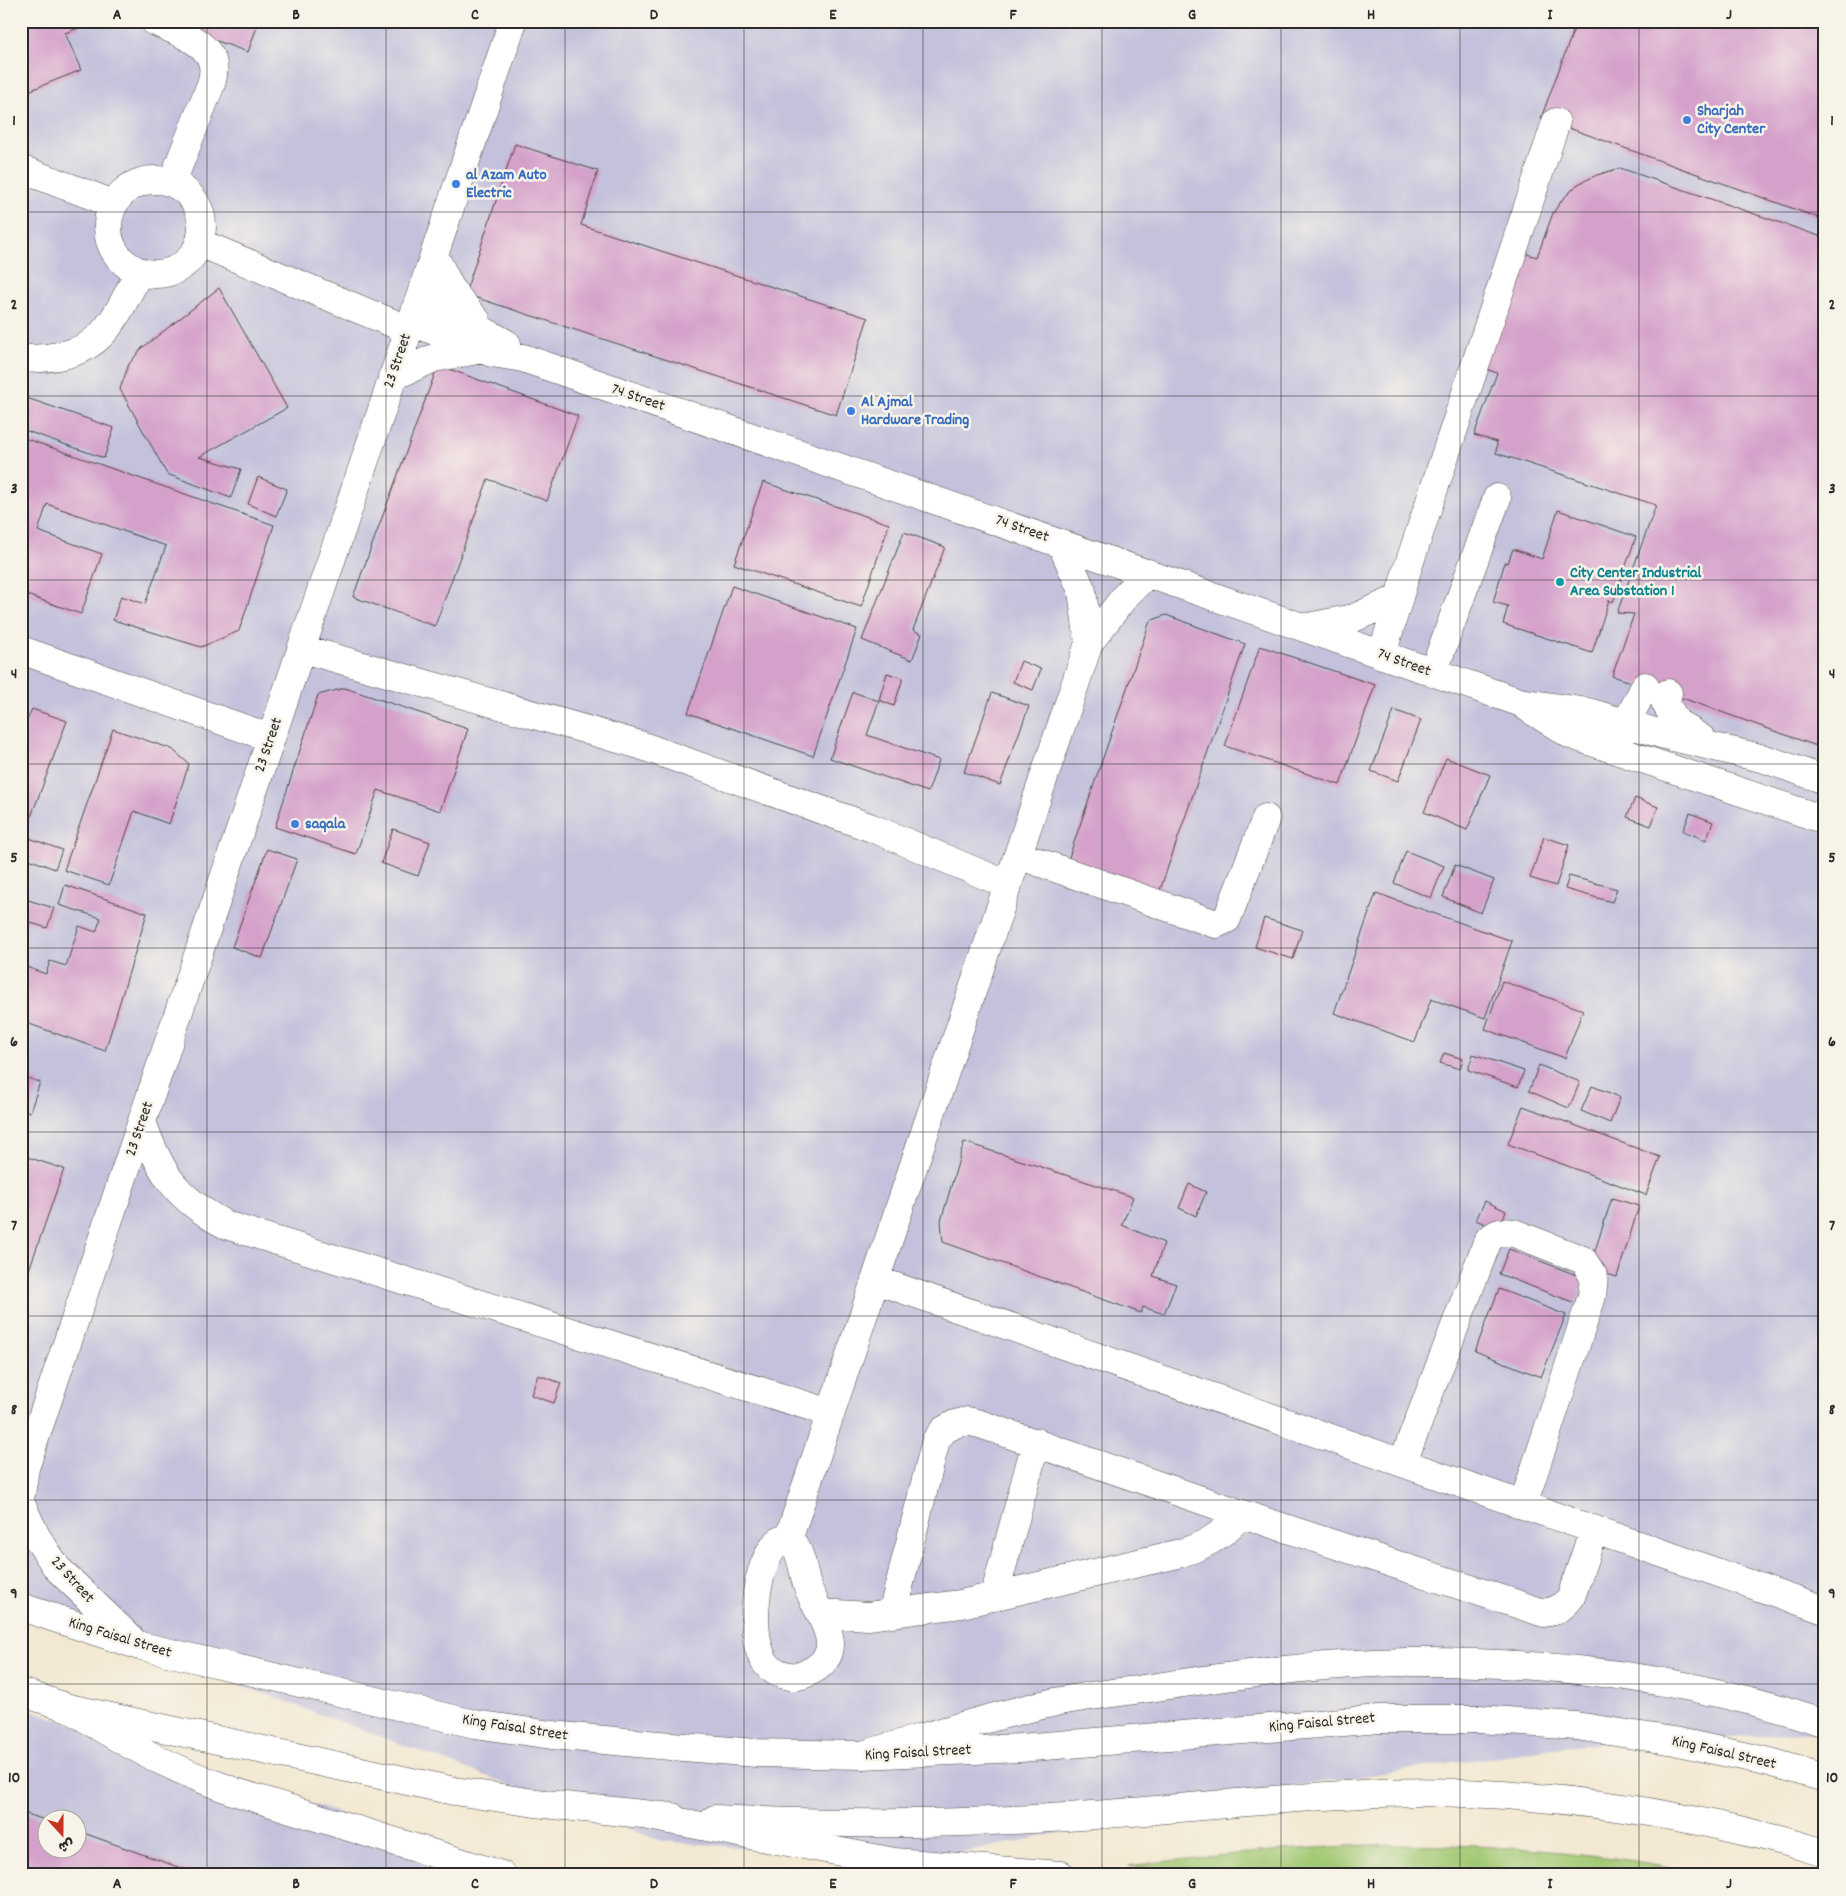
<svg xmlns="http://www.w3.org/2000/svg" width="1846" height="1896" viewBox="0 0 1846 1896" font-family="Dekko,'Playpen Sans Arabic',sans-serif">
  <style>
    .industrial { fill: #c3c1db; fill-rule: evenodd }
    .green { fill: #a3c974; stroke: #677a50 }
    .building { fill: #d5a1cb }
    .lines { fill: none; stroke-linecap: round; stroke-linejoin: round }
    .minor-casing { stroke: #494744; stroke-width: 29 }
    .major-casing { stroke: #494744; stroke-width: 29 }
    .highway-casing { stroke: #494744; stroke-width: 29 }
    .minor { stroke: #fff; stroke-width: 28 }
    .major { stroke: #fff; stroke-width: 28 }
    .highway { stroke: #fff; stroke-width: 28 }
    .grid { fill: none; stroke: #2b2b2b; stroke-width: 1; stroke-opacity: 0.55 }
    .shop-dot { fill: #3f7fe0; stroke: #f7f3e8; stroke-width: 2 }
    .culture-dot { fill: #0f9aa8; stroke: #f7f3e8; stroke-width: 2 }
    .labels { text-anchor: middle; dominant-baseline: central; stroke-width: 5; stroke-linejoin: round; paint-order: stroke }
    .shop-label { font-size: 16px; font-weight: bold; fill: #366cbe; stroke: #f7f3e8; text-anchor: start }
    .street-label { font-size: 16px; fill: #2b2b2b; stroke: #f7f3e8 }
    .culture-label { font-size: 16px; font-weight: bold; fill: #0d838f; stroke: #f7f3e8; text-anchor: start }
    .neatline { fill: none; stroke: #2b2b2b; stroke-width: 2 }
    .grid-label { font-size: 16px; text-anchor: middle; font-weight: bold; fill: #2b2b2b }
  </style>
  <rect width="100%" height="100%" fill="#f7f3e8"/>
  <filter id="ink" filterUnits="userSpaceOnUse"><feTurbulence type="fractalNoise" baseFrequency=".02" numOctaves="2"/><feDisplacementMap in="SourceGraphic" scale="10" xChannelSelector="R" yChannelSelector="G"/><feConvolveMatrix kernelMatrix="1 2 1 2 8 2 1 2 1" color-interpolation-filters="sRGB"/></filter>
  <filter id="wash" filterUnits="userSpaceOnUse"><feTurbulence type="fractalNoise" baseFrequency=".0096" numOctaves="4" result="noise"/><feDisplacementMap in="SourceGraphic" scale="20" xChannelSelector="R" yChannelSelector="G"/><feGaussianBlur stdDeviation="1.12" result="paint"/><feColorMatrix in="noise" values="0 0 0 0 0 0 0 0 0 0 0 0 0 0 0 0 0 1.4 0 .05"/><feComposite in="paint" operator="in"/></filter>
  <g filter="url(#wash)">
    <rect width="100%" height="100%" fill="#f3e8d1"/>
    <!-- industrial -->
    <path class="industrial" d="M21,21H1825V1732L1575,1745L1255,1792L924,1861L661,1841L21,1603Z
      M21,1707L525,1875H21ZM48,1818H78V1848H48Z"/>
    <!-- green -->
    <path class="green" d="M1398,1844C1503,1845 1606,1852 1709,1875H1219L1129,1866C1219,1854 1308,1847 1398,1844Z"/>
    <g id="blocks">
      <!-- building -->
      <path class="building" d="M21,21H77L79,28L65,33L81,70L21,94Z
        M170,21H259L248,52L169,24Z
        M1577,21H1825V220L1541,118Z
        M515,144L598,171L581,225L868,318L836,415L465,294Z
        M1620,168L1825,238V749L1668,693L1612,676L1634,614L1617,613L1656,505L1496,453L1497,442L1474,435L1497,373L1481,367L1517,251L1537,257L1553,213L1562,200L1578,184L1597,175Z
        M219,288L287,408L199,457L241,469L231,498L167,474L120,389L129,364L142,348Z
        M438,365L578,416L547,501L488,479L435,626L353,597Z
        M21,396L114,428L104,458L21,429Z
        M21,437L274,525L239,631L201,647L113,620L121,596L145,604L166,546L47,504L38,531L102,554L81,614L21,593Z
        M258,477L287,489L276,516L248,504Z
        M763,482L889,524L861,607L734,564Z
        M1558,510L1636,537L1613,602L1609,600L1592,653L1503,624L1508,606L1493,602L1505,562L1508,563L1513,549L1542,559Z
        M904,532L945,547L913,630L922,634L912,660L862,640Z
        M732,586L857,629L813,756L688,713Z
        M1166,615L1245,644L1160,890L1068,860L1150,621Z
        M1260,646L1375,685L1340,785L1225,746Z
        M1021,661L1041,669L1033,690L1013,682Z
        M887,673L903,678L894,706L879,700Z
        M345,688L468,729L440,811L378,790L356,854L275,827L318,695Z
        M853,692L879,701L867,735L939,760L928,792L830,758Z
        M992,693L1029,706L1000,785L964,772Z
        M32,709L67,721L26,830L21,829V734Z
        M1394,710L1421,720L1398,781L1371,771Z
        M113,729L172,749L189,764L169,824L134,811L109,885L64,870Z
        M1446,758L1490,775L1467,830L1424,812Z
        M1635,798L1658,807L1651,826L1627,817Z
        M1690,813L1713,822L1706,840L1683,831Z
        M393,829L430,842L418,876L381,863Z
        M21,835L62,850L55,869L21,856Z
        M1544,837L1569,845L1556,886L1530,878Z
        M267,849L297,859L262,958L232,947Z
        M1406,851L1444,866L1431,898L1394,883Z
        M1455,865L1494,880L1481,913L1443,897Z
        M1569,876L1617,889L1612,902L1565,889Z
        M65,885L147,913L105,1051L21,1021V965L46,974L50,961L66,966L79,926L96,932L101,918L59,905Z
        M1376,893L1512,941L1485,1018L1431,999L1415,1042L1334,1013Z
        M28,900L54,908L47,928L22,920Z
        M1264,918L1302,930L1293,959L1255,947Z
        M1502,981L1583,1010L1565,1058L1485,1029Z
        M1444,1053L1463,1059L1460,1069L1440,1063Z
        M1473,1054L1524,1071L1518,1087L1468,1070Z
        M1539,1065L1580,1082L1569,1108L1529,1091Z
        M21,1076L40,1082L30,1112L21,1109Z
        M1592,1086L1620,1097L1610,1123L1581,1111Z
        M1523,1106L1660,1157L1646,1195L1508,1144Z
        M964,1142L1133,1197L1122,1225L1164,1243L1153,1276L1176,1284L1164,1314L1143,1307L1141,1313L943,1242L941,1221Z
        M21,1155L64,1169L22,1290H21Z
        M1189,1184L1206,1192L1196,1216L1179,1208Z
        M1612,1198L1639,1206L1617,1277L1589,1269Z
        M1485,1201L1506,1211L1498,1230L1476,1220Z
        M1509,1249L1584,1278L1575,1303L1499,1274Z
        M1499,1289L1566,1315L1541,1377L1475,1351Z
        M538,1375L561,1383L554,1403L531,1395Z
        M21,1812L48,1821V1848H78V1831L200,1875H21Z"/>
    </g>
  </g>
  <g filter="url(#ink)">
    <use href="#blocks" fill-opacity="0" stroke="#494744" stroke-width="1"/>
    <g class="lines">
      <defs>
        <path id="minor" d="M154,21C182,35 224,45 211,84L172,182
          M21,169L114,204
          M108 227a47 47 0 1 1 94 0a47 47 0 1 1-94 0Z
          M200,243L409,330
          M434,255L452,291L477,321
          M421,296L507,344
          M411,322L492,353L523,358L1519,702L1588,712L1668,736L1765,759L1825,780
          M21,359C97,359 108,334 139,272
          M392,377L434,358L483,349
          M1061,543L1082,591L1089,643
          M1308,627L1354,618L1399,598
          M303,649L640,745L872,828L1008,885
          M21,650L271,738
          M1382,655L1407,570L1556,122
          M1433,673L1497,498
          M1668,693L1665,702L1676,722L1702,739
          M1525,706L1571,735L1825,820
          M1618,739L1645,686
          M1018,855L1216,924L1227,919L1266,818
          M142,1122C161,1175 176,1198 226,1225L831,1413
          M876,1280L1825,1610
          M1403,1462L1488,1240C1497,1232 1503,1231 1514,1233L1583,1260L1594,1277L1592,1296L1523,1505
          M21,1494L25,1468L513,21
          M21,1504L36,1536L57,1568L137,1645
          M781,1540C787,1540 790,1540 794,1545C802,1555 803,1573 807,1585C818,1617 854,1653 805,1674C794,1679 778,1675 769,1667C745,1644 754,1558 781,1540Z
          M788,1540L1089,643L1126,595L1148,573
          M994,1597L1036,1442
          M822,1613L868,1616L961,1604L1173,1555C1202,1548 1222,1536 1242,1514
          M892,1614L936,1440L944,1430L955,1424L967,1421L980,1424L1242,1514L1544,1613C1557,1611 1563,1607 1571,1597L1594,1529
          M71,1709C122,1743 174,1770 233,1791L502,1875"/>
        <path id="major" d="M21,1607L137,1645L475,1724L552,1735L647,1744L756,1753L862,1755L1020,1748L1380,1719H1479L1576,1726L1674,1741L1770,1762L1825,1778
          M21,1692L69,1708L454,1791L535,1803L672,1817
          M715,1819C814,1824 913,1825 1012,1820C1135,1815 1258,1798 1381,1793C1525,1788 1687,1811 1825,1853"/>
        <path id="highway" d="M862,1755C925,1737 987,1717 1051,1703C1088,1695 1126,1692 1163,1686C1244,1674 1326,1663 1408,1662C1547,1661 1693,1678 1825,1723
          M648,1816L895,1862L1061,1875"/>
      </defs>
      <!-- minor casing -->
      <use href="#minor" class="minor-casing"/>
      <!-- major casing -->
      <use href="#major" class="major-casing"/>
      <!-- highway casing -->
      <use href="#highway" class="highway-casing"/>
      <!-- minor -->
      <use href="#minor" class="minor"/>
      <!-- major -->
      <use href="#major" class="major"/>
      <!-- highway -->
      <use href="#highway" class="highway"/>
    </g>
  </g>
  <!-- grid -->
  <path class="grid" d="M207,21V1875M386,21V1875M565,21V1875M744,21V1875M923,21V1875M1102,21V1875M1281,21V1875M1460,21V1875M1639,21V1875M21,212H1825M21,396H1825M21,580H1825M21,764H1825M21,948H1825M21,1132H1825M21,1316H1825M21,1500H1825M21,1684H1825"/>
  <!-- markers -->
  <g class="shop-dot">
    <circle cx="1687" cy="120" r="5"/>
    <circle cx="456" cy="184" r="5"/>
    <circle cx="851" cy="411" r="5"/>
    <circle cx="295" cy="824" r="5"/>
  </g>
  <circle class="culture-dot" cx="1560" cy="582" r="5"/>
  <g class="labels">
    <!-- shop labels -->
    <g class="shop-label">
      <text x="1697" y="111">Sharjah<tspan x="1697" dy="18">City Center</tspan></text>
      <text x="466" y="175">al Azam Auto<tspan x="466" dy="18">Electric</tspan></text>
      <text x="861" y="402">Al Ajmal<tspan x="861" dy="18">Hardware Trading</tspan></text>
      <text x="305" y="824">saqala</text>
    </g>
    <!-- street labels -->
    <g class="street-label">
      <text transform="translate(398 361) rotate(-71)">23 Street</text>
      <text transform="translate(638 398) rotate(19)">74 Street</text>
      <text transform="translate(1022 529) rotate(19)">74 Street</text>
      <text transform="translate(1404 663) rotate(20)">74 Street</text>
      <text transform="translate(269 745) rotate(-71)">23 Street</text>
      <text transform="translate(140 1129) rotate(-71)">23 Street</text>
      <text transform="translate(72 1580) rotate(48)">23 Street</text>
      <text transform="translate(120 1638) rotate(17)">King Faisal Street</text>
      <text transform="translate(1322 1723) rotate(-5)">King Faisal Street</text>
      <text transform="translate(515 1728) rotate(9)">King Faisal Street</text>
      <text transform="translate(918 1753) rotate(-3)">King Faisal Street</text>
      <text transform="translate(1724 1753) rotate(13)">King Faisal Street</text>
    </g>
    <!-- culture labels -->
    <g class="culture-label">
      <text x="1570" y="573">City Center Industrial<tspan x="1570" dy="18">Area Substation 1</tspan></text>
    </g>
  </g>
  <!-- margin -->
  <rect width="1846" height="1896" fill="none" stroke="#f7f3e8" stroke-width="55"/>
  <!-- north arrow -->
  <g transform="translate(62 1834) rotate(159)"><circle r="24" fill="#f7f3e8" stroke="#a5a39c"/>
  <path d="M0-4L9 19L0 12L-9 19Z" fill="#c8321e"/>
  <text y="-8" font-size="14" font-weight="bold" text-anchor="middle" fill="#2b2b2b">ش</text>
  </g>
  <rect x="28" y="28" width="1790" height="1840" class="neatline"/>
  <g class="grid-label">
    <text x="117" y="19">A</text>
    <text x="296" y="19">B</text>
    <text x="475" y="19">C</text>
    <text x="654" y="19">D</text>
    <text x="833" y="19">E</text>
    <text x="1013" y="19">F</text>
    <text x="1192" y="19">G</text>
    <text x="1371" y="19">H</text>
    <text x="1550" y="19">I</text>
    <text x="1729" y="19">J</text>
    <text x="14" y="125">1</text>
    <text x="1832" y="125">1</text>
    <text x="14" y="309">2</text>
    <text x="1832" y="309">2</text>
    <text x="14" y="493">3</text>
    <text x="1832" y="493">3</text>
    <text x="14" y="678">4</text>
    <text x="1832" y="678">4</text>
    <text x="14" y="862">5</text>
    <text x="1832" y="862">5</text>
    <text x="14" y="1046">6</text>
    <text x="1832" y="1046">6</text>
    <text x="14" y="1230">7</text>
    <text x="1832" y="1230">7</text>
    <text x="14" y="1414">8</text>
    <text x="1832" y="1414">8</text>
    <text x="14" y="1598">9</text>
    <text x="1832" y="1598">9</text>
    <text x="14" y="1782">10</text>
    <text x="1832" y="1782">10</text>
    <text x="117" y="1888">A</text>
    <text x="296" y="1888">B</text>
    <text x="475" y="1888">C</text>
    <text x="654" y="1888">D</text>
    <text x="833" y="1888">E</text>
    <text x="1013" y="1888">F</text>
    <text x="1192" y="1888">G</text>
    <text x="1371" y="1888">H</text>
    <text x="1550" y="1888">I</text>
    <text x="1729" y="1888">J</text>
  </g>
</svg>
